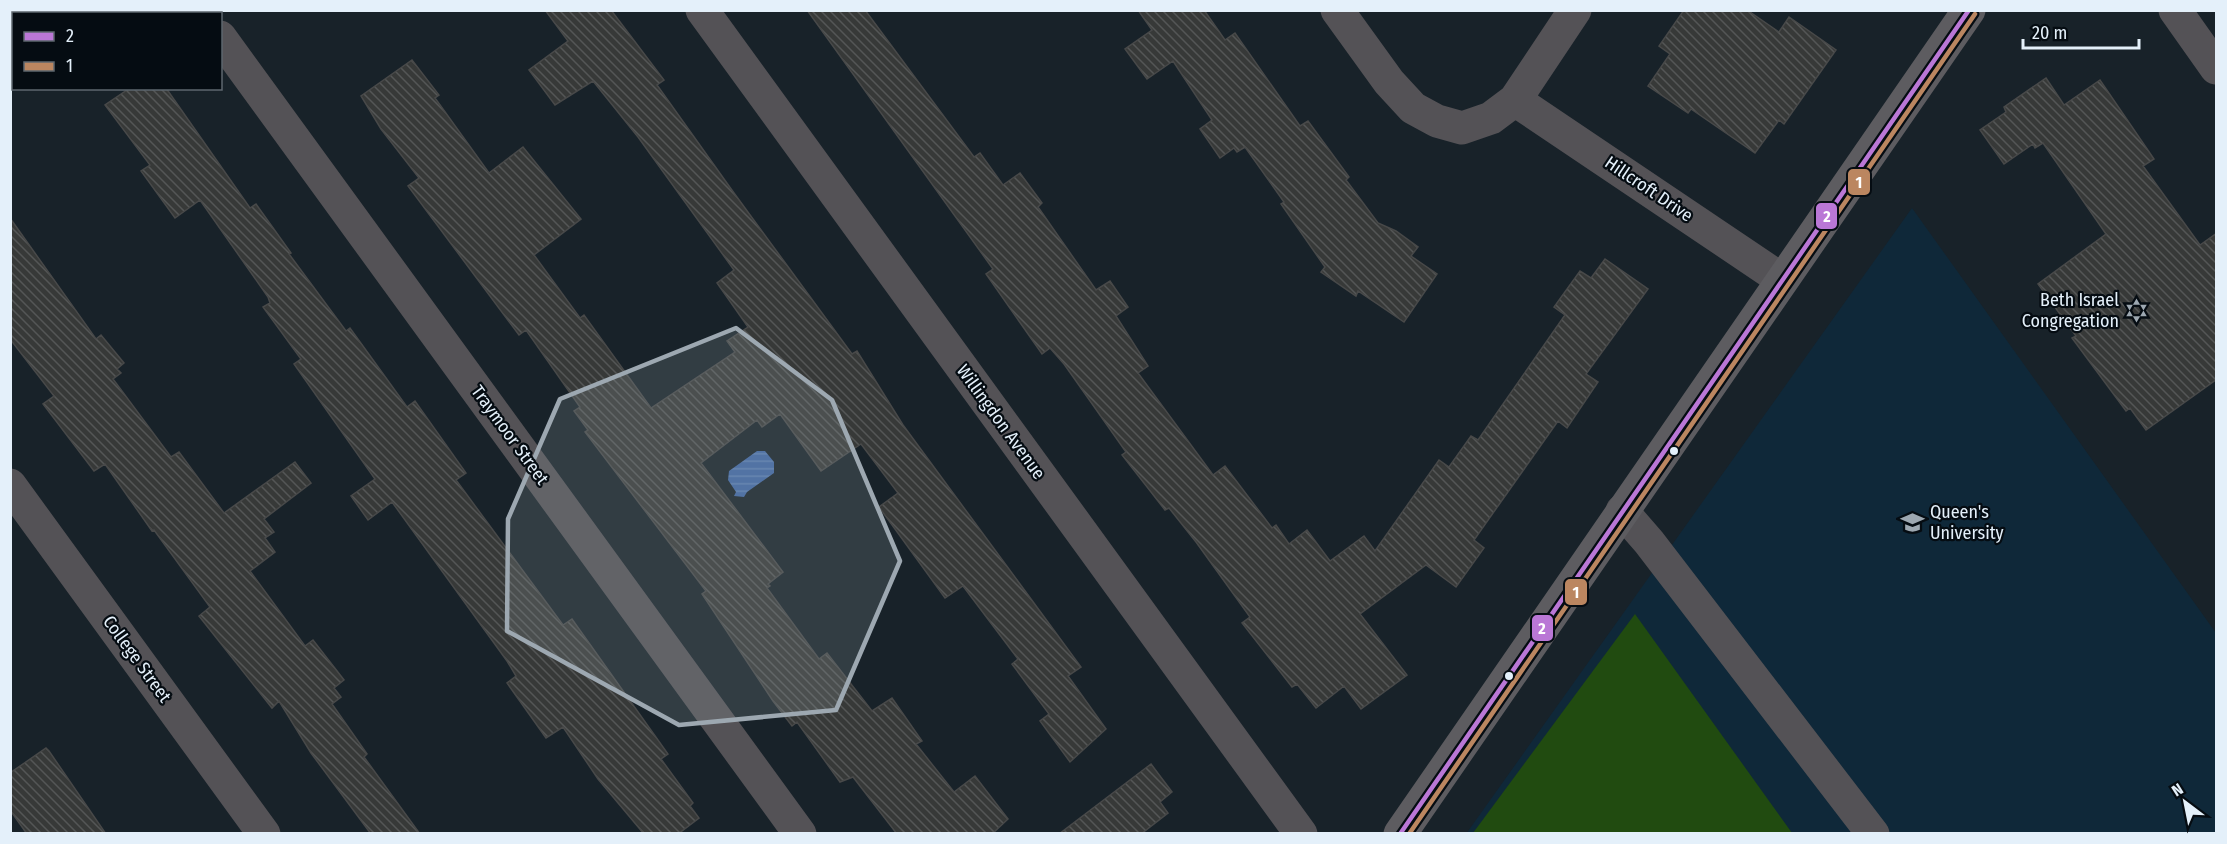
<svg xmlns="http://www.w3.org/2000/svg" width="2227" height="844" viewBox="0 0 2227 844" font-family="'Fira Sans Condensed',sans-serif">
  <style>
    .built { fill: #0f2839 }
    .grass { fill: #214b10 }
    .water { fill: url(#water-rules) }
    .building { fill: url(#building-back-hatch); stroke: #484949; stroke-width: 1.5 }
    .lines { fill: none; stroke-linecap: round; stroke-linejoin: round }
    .minor { stroke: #545256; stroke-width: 33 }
    .major { stroke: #5d5c60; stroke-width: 33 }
    .bus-1-casing { stroke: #050c12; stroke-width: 9 }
    .bus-2-casing { stroke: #050c12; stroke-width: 9 }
    .bus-1 { stroke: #ba77d6; stroke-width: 4.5 }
    .bus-2 { stroke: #bb8660; stroke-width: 4.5 }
    .marked { fill: #9da8b1; fill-opacity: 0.2; stroke: #9da8b1; stroke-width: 4.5; stroke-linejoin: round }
    .bus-dot { fill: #e4f0fa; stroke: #050c12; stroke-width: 2 }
    .labels { text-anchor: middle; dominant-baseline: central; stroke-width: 4.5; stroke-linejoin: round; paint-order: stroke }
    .street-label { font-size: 18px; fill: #e4f0fa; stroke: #050c12 }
    .poi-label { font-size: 18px; fill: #e4f0fa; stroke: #050c12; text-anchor: end }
    .line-badge { stroke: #050c12; stroke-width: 2 }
    .badge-label { font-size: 16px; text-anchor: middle; font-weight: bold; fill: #fff }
  </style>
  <defs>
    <pattern id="water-rules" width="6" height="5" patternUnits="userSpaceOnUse" patternTransform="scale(1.5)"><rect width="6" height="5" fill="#4066a2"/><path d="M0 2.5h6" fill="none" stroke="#5b7cb0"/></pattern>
    <pattern id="building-back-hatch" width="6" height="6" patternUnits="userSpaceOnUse" patternTransform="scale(1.5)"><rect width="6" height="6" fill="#373938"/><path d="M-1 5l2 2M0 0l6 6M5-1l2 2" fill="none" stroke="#545656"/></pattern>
  </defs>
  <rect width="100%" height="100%" fill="#182229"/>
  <!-- built -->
  <path class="built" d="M1912,208L2216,633V833L1466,834Z"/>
  <!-- grass -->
  <path class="grass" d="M1635,614L1792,833H1473Z"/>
  <!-- water -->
  <path class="water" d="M757,451H765L774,462V473L747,492L744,497L734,496L736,492L728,480L729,471Z"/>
  <!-- building -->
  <path class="building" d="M545,10H611L664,80L657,85L734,193L852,354L857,351L903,425L1081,667L1068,676L1106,729L1070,762L1040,721L1049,714L1012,664L1018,659L963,586L945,598L879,507L898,493L861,444L821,471L780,414L762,427L757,420L701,463L783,572L768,584L770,586L767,588L819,659L827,653L872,711L892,698L922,741L916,744L954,792L975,776L1008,819L992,834H897L853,777L840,782L797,722L792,726L773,701L702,594L706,591L585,432L588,430L574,411L580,407L526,330L519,335L408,186L419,178L381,129L361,96L412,60L439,95L435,98L489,173L523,147L581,219L534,255L580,318L584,315L651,408L735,352L727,341L748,327L717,283L734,270L638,137L593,81L555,105L529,70L568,41Z
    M807,10H865L974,157L980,153L1003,185L1020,173L1042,203L1038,207L1096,290L1110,281L1128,307L1116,316L1148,366L1138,373L1213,475L1225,466L1272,528L1276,525L1289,544L1307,530L1330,561L1364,536L1375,551L1439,460L1449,467L1471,436L1478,440L1565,315L1554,307L1580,271L1591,278L1605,259L1648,289L1586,374L1598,382L1567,428L1558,421L1474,540L1484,548L1456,587L1426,565L1360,614L1407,675L1361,709L1344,686L1316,708L1297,684L1292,687L1242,623L1250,617L1196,542L1169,508L1165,510L1122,455L1126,452L1064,364L1050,348L1042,354L986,274L993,269Z
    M1138,10H1204L1225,40L1235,33L1300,126L1308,121L1349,177L1346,180L1378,223L1396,231L1418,247L1411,256L1437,274L1404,322L1358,291L1356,296L1321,272L1325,267L1281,204L1284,202L1245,147L1237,152L1234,148L1220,158L1200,129L1212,120L1173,61L1147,79L1125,49L1152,30Z
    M1684,10H1747L1779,32L1789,17L1836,50L1784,124L1779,120L1755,153L1691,109L1688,113L1648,86L1670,54L1659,46Z
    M2046,78L2064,105L2100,80L2154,159L2143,166L2200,245L2217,233V379L2146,430L2130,408L2126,411L2072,338L2076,336L2038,284L2106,234L2043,143L2035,148L2033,144L2004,164L1980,130L2006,112L2004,107Z
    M130,88H166L250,208L256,204L291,253L289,254L346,331L350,328L407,407L415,401L466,473L456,480L563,625L572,619L668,754L661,759L693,803L690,806L699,818L678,834H644L598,779L563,727L546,738L507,683L516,676L507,661L392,502L368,520L351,496L375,479L294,364L301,359L263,307L270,303L268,297L200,200L175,218L141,171L150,165L105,105Z
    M10,218L96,339L101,335L124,363L117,369L121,373L113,379L171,457L179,452L224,513L295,462L311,483L264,519L274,532L265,538L275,552L250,571L305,646L313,640L344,680L334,688L341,697L332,704L367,754L364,757L420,834H371L311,753L279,701L272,708L199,616L210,607L154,530L152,531L105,464L94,471L43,404L54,396L10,339Z
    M46,748L49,751L106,834H27L10,810V773Z
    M1151,764L1172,792L1160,802L1168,813L1141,834H1059Z"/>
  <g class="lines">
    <!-- minor -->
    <path class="minor" d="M201,10L203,14
      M702,10L1301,834
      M1337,10L1389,82L1413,108L1437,121L1462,128L1491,118L1515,100L1575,10
      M2175,10L2216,68
      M89,14L92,10
      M220,37L800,834
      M10,74L14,72
      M1515,100L1781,279
      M10,485L264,834
      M1622,511L1649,542L1873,834"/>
    <!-- major -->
    <path class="major" d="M1400,834L1969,10"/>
    <defs>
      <path id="bus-1" d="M1400,834L1969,10"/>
      <path id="bus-2" d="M1409,834L1975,14"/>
    </defs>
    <!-- bus-1 casing -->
    <use href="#bus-1" class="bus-1-casing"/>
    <!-- bus-2 casing -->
    <use href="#bus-2" class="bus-2-casing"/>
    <!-- bus-1 -->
    <use href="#bus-1" class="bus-1"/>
    <!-- bus-2 -->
    <use href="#bus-2" class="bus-2"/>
  </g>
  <!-- marked area -->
  <path class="marked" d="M736,328L832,400L900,561L836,710L679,725L507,631L508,519L560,399Z"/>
  <!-- icons -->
  <defs>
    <symbol id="synagogue-bare" viewBox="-9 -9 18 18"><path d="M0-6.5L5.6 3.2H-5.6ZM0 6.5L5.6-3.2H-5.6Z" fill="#9da8b1" stroke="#050c12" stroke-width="2.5" paint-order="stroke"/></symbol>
    <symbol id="university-bare" viewBox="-9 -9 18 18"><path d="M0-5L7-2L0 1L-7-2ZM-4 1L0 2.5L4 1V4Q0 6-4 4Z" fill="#9da8b1" stroke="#050c12" stroke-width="2.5" paint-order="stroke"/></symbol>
  </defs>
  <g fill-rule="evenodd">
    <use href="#synagogue-bare" x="2120" y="294" width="33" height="33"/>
    <use href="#university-bare" x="1896" y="506" width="33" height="33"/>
  </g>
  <!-- markers -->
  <g class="bus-dot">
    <circle cx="1674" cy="451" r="5"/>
    <circle cx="1509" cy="676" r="5"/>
  </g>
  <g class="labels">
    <!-- street labels -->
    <g class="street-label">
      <text transform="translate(1649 189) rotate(34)">Hillcroft Drive</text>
      <text transform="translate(1001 422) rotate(54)">Willingdon Avenue</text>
      <text transform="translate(510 435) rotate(54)">Traymoor Street</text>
      <text transform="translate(137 659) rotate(54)">College Street</text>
    </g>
    <!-- poi labels -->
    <g class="poi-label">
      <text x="2119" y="300">Beth Israel<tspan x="2119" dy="21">Congregation</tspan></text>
      <text x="1930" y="512" text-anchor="start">Queen's<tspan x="1930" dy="21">University</tspan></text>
    </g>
  </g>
  <g class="line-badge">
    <rect x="1847" y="168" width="24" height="28" rx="6" fill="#bb8660"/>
    <rect x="1815" y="202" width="23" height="28" rx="6" fill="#ba77d6"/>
    <rect x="1564" y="578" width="24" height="28" rx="6" fill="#bb8660"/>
    <rect x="1531" y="614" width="23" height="28" rx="6" fill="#ba77d6"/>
  </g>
  <g class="badge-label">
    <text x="1859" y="188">1</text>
    <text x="1827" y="222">2</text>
    <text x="1576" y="598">1</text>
    <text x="1542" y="634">2</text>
  </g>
  <!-- border -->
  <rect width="2227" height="844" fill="none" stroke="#e4f0fa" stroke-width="24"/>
  <!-- legend -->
  <rect x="12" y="12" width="210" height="78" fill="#050c12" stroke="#5e676f" stroke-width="1.5"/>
  <rect x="24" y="32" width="30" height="9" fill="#ba77d6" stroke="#5e676f" stroke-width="1.5"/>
  <text x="66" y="42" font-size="18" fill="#e4f0fa">2</text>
  <rect x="24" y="62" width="30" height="9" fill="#bb8660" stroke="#5e676f" stroke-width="1.5"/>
  <text x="66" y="72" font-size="18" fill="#e4f0fa">1</text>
  <!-- north arrow -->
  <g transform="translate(2185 802) rotate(328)" stroke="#050c12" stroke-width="4.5" paint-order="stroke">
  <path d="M0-4.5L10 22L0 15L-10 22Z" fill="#e4f0fa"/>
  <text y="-9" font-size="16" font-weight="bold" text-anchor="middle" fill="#e4f0fa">N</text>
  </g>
  <!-- scale -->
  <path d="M2023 39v9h116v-9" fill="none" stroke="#e4f0fa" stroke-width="3"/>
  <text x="2032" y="39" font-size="18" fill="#e4f0fa" stroke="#050c12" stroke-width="4.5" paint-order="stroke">20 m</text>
</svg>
